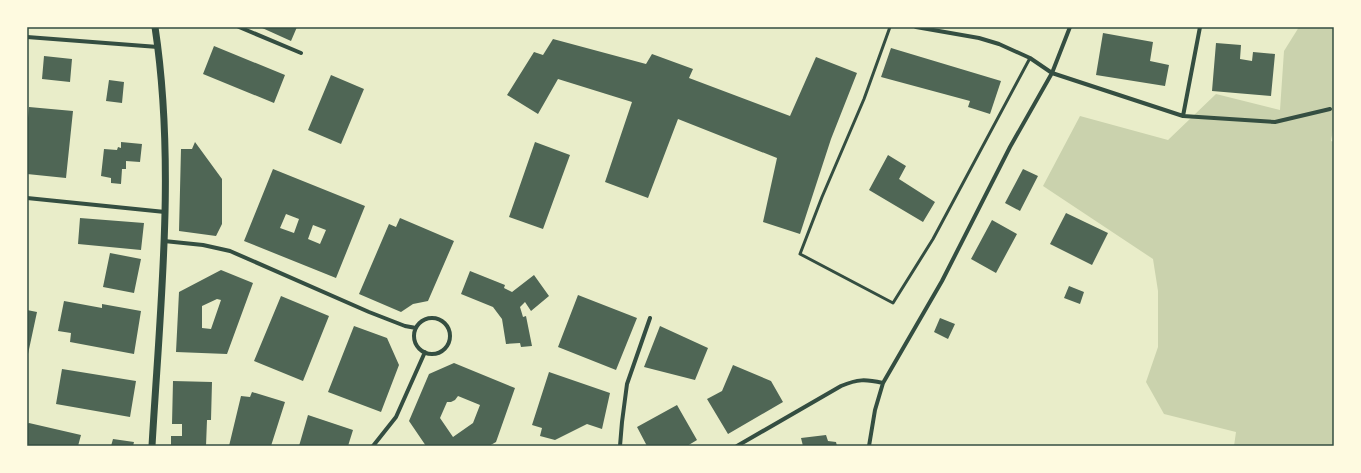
<svg xmlns="http://www.w3.org/2000/svg" width="1361" height="473" viewBox="0 0 1361 473" font-family="'Asap Condensed',sans-serif">
  <style>
    .green { fill: #cad2ad }
    .building { fill: #4f6655; fill-rule: evenodd }
    .lines { fill: none; stroke-linecap: round; stroke-linejoin: round }
    .service { stroke: #344e41; stroke-width: 3 }
    .minor { stroke: #344e41; stroke-width: 4 }
    .tertiary { stroke: #344e41; stroke-width: 7 }
    .neatline { fill: none; stroke: #344e41; stroke-width: 1.5 }
  </style>
  <rect width="100%" height="100%" fill="#e9edc9"/>
  <!-- green -->
  <path class="green" d="M1299,27H1334V124L1331,141L1334,142V446H1234L1236,432L1164,414L1146,382L1158,347V291L1153,259L1043,186L1080,116L1168,140L1216,94L1280,110L1284,51Z"/>
  <!-- building -->
  <path class="building" d="M260,27H297L291,41Z
    M1103,33L1153,42L1150,61L1169,65L1165,86L1096,75Z
    M553,39L646,64L652,54L693,69L689,78L790,116L816,57L857,73L831,139L800,234L763,222L777,158L678,119L648,198L605,182L632,102L558,79L538,114L507,95L534,52L543,55Z
    M1216,43L1241,45L1240,59L1252,61L1253,52L1275,54L1271,96L1212,91Z
    M214,46L285,75L274,103L203,74Z
    M891,48L1001,81L990,114L968,107L970,101L881,77Z
    M44,56L72,59L70,82L42,79Z
    M331,75L364,89L341,144L308,130Z
    M109,80L124,82L122,103L106,101Z
    M29,107L73,111L66,178L27,174V129Z
    M121,142L142,144L140,162L126,161V169H122L121,184L111,183V178L101,176L104,149L117,150L118,147L121,148Z
    M195,142L222,179V224L216,236L179,231L181,149H192Z
    M535,142L570,155L543,229L509,217Z
    M888,155L906,166L899,179L935,202L923,222L869,190Z
    M273,169L365,206L336,278L244,241ZM286,214L299,219L294,233L280,228ZM313,225L326,230L320,244L308,239Z
    M1023,169L1038,176L1020,211L1005,203Z
    M1066,213L1108,233L1092,265L1050,244Z
    M80,218L144,223L141,250L78,244Z
    M400,218L454,241L428,301L413,304L401,312L359,294L389,224L396,227Z
    M992,220L1017,234L996,273L971,259Z
    M110,253L141,259L134,293L103,287Z
    M221,270L253,283L227,354L176,352L179,292ZM217,299L221,300L211,329L202,328V306Z
    M470,271L505,285L504,288L512,292L534,275L549,296L531,311L525,302L520,307L523,317L526,316L532,346L521,347L520,343L506,344L502,319L493,307L461,294Z
    M1069,286L1084,292L1080,304L1064,298Z
    M578,295L637,318L616,370L558,347Z
    M281,296L329,316L303,381L254,361Z
    M64,301L102,308V304L141,311L134,354L70,342L71,333L58,331Z
    M27,310L37,312L28,354H27Z
    M940,318L955,324L948,339L934,332Z
    M354,326L387,338L399,365L381,412L328,392Z
    M660,326L708,348L695,380L644,367Z
    M454,363L515,388L496,442L489,446H426L409,421L429,374ZM458,396L480,405L473,423L453,437L440,418L447,402H451L455,400Z
    M733,365L771,381L783,402L728,434L707,399L722,391Z
    M62,369L136,381L130,417L56,404Z
    M549,372L610,393L602,429L587,424L555,440L540,436L542,428L532,425Z
    M173,381L212,382L211,420H207L206,446H171V436H182V424H172Z
    M252,392L285,402L271,446H229L241,396L250,397Z
    M677,405L697,440L687,446H647L637,427Z
    M308,415L353,430L348,446H299Z
    M29,423L81,435L78,446H27V424Z
    M826,435L828,441L836,442L837,446H803L801,438Z
    M113,439L134,442L133,446H111Z"/>
  <g class="lines">
    <!-- service -->
    <path class="service" d="M890,27L864,99L822,197L800,254L893,303L933,239L1030,58"/>
    <!-- minor -->
    <path class="minor" d="M239,27L301,53
      M916,27L979,38L999,44L1030,58L1052,73L1183,116L1275,122L1330,109
      M27,37L158,47
      M1183,116L1200,27
      M27,198L165,212
      M164,241L203,245L230,251L369,312L405,326L416,328
      M414 336a18 18 0 1 1 36 0a18 18 0 1 1-36 0Z
      M373,446L396,417L425,352
      M620,446L622,422L627,384L650,318
      M737,446L841,386C858,379 865,379 883,383
      M869,446L875,410L883,383L942,281L1010,147L1052,73L1070,27"/>
    <!-- tertiary -->
    <path class="tertiary" d="M152,446C160,307 176,166 155,27"/>
  </g>
  <!-- border -->
  <rect width="1361" height="473" fill="none" stroke="#fefae0" stroke-width="56"/>
  <rect x="28" y="28" width="1305" height="417" class="neatline"/>
</svg>
